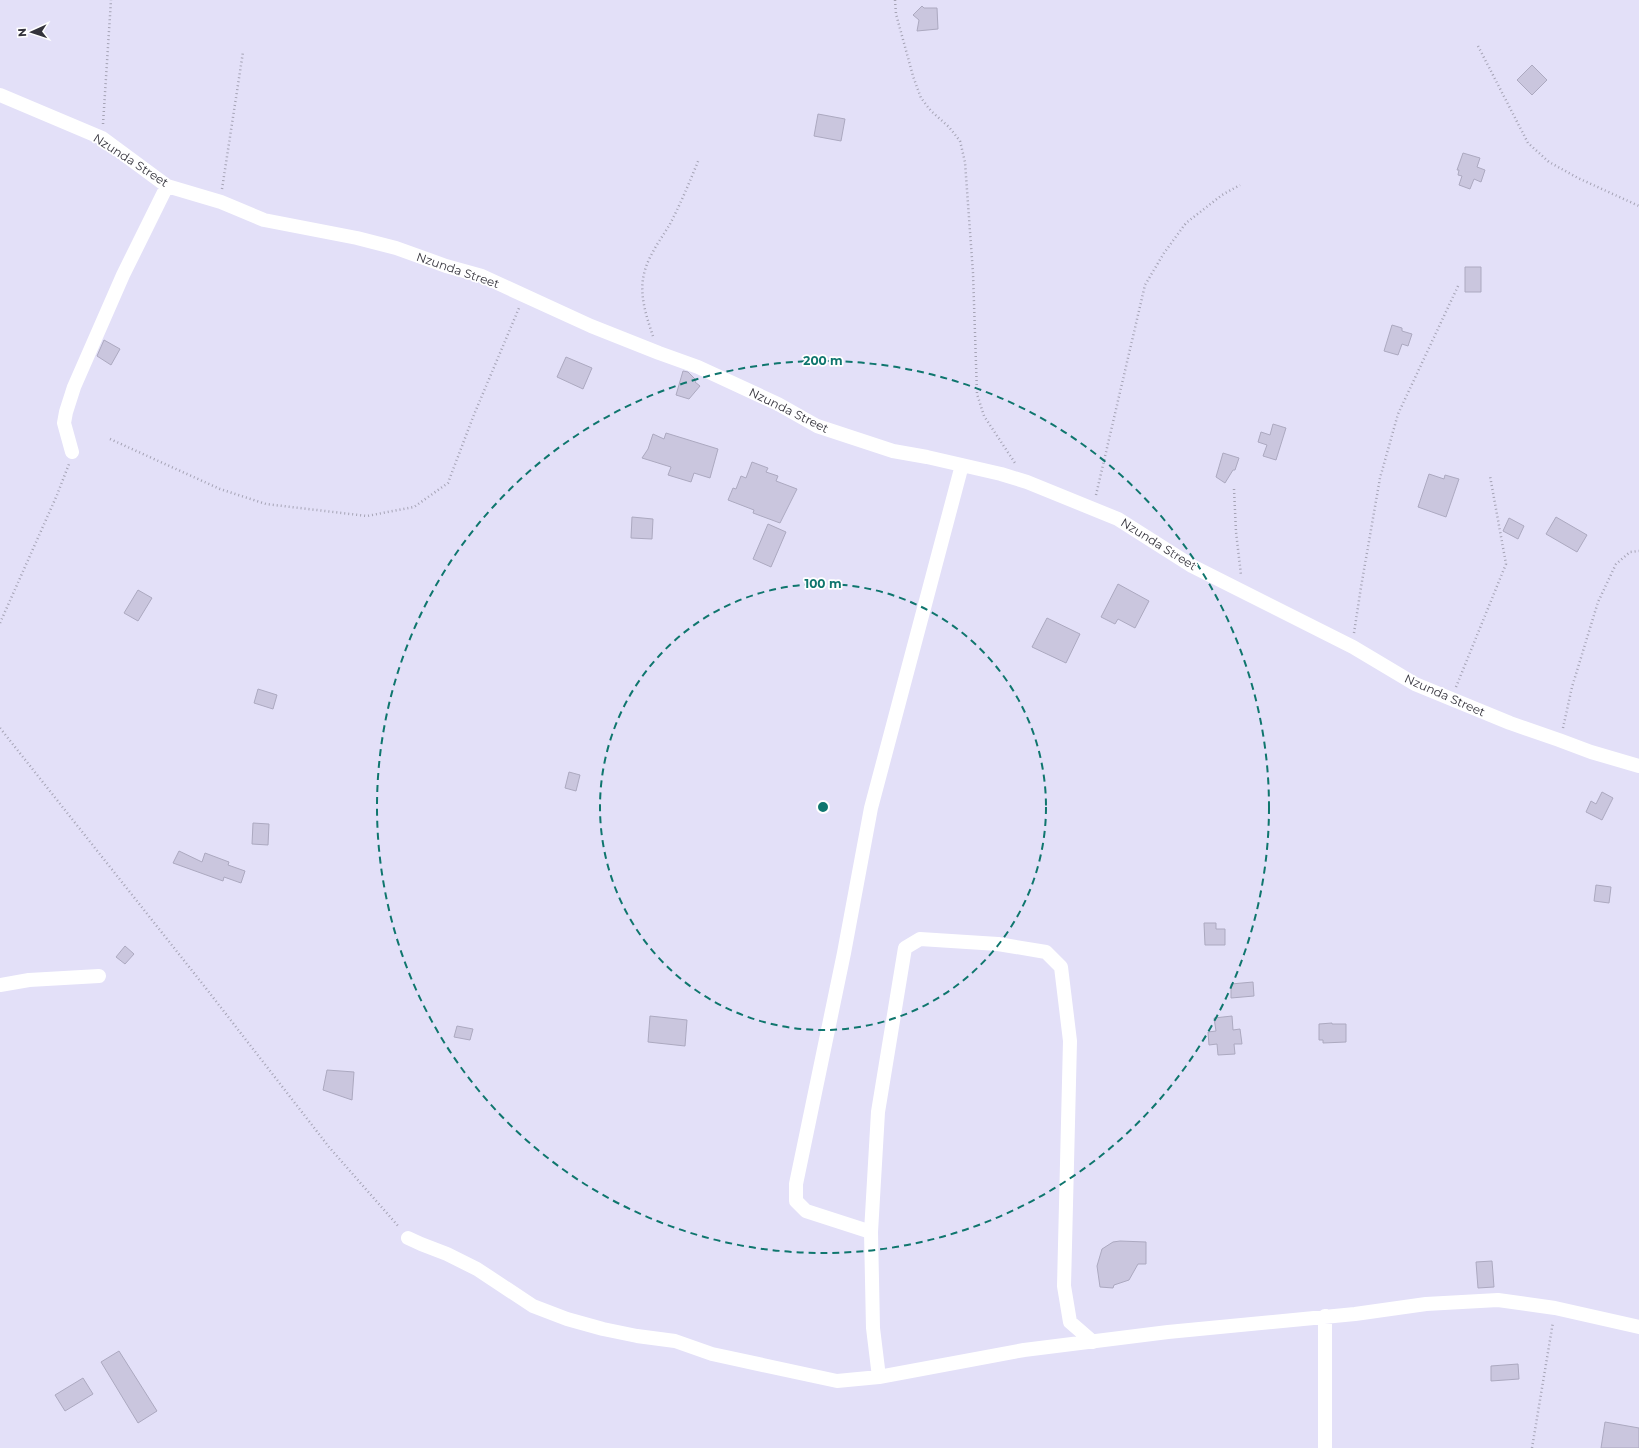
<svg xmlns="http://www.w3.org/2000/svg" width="1639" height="1448" viewBox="0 0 1639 1448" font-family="Montserrat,sans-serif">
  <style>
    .building { fill: #cac6de; stroke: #aca9c0 }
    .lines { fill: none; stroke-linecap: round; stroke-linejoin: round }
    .path { stroke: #a5a3b5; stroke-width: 2.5; stroke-dasharray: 1 3; stroke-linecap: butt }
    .minor { stroke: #fff; stroke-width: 14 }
    .ring { fill: none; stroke: #0f766e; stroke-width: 2; stroke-dasharray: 7 5 }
    .labels { text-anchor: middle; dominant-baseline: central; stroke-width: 3.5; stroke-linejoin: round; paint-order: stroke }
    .street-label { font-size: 12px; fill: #34333c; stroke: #fff }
    .centre { fill: #0f766e; stroke: #fff; stroke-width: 2 }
    .ring-label { font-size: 12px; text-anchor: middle; font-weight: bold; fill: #0f766e; stroke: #fff; stroke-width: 3.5; stroke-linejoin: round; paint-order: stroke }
  </style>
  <rect width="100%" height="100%" fill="#e3e0f8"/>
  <!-- building -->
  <path class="building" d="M922,6L924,8H937L938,29L917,31L919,20L913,15Z
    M1532,65L1547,80L1532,95L1517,80Z
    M818,114L845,119L841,141L814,136Z
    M1463,153L1480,158L1477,167L1485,170L1481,182L1474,179L1470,189L1459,185L1462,176L1458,175L1459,170H1457Z
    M1465,267H1481V292H1465Z
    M1392,325L1402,328V331L1412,334L1408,346L1402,344L1398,355L1384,351Z
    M104,340L120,349L111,365L97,356Z
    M566,357L592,368L583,389L557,377Z
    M683,371L688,372L696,380L695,382L700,386L689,399L676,395Z
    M1273,424L1286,428L1276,460L1263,456L1267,445L1258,442L1261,432L1270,435Z
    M666,433L718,449L710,478L694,473L691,482L668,475L671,467L642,458L648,449L653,434L664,439Z
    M1223,453L1239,458L1235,470H1233L1225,483L1216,477Z
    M752,462L768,468L766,472L778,476L776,481L797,489L780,523L753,513L754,510L728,500L733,488L736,489L741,476L746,478Z
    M1429,474L1444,479L1445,475L1459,479L1446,517L1418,507Z
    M632,517L653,519L652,539L631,538Z
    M1556,517L1587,535L1577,552L1546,534Z
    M1509,518L1524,526L1518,539L1503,531Z
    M768,524L786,532L771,567L753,559Z
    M1118,584L1149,601L1135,628L1118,619L1115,624L1101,617Z
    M138,590L152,598L138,621L124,613Z
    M1047,618L1080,634L1066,663L1032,647Z
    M258,689L277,695L273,709L254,703Z
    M569,772L580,775L576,791L565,788Z
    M1602,792L1613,798L1602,820L1586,812L1591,801L1596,804Z
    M253,823L269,824L268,845L252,844Z
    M179,851L202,862L205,853L229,862L228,865L245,871L241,883L224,877L223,881L173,863Z
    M1596,885L1611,887L1609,903L1594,901Z
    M1204,923H1216V929H1225V945H1205Z
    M125,946L134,954L125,964L116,957Z
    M1253,982L1254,996L1231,998V984Z
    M650,1016L687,1020L685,1046L648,1042Z
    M1232,1016L1233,1030L1240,1029L1242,1044H1234L1235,1054L1218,1055L1217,1044L1209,1045L1208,1032L1216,1031L1214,1018Z
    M1332,1023V1024H1346V1042L1323,1043V1040H1319V1024Z
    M457,1026L473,1029L470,1040L454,1037Z
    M327,1070L354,1072L352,1100L323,1090Z
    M1120,1241L1146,1242V1264H1138L1129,1280L1114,1285L1113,1288L1100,1287L1097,1266L1102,1249L1113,1242Z
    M1492,1261L1494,1287L1478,1288L1476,1262Z
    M119,1351L157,1411L138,1423L101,1362Z
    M1518,1364L1519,1379L1491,1381V1366Z
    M83,1378L93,1394L65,1411L55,1395Z
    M1605,1422L1639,1428V1448H1601Z"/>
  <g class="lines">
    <!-- path -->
    <path class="path" d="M895,0L896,14L913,76L921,98L931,111L949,127L960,141L965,162L973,273L977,394L984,416L1015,463
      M1478,46L1528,143L1549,162L1578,178L1639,206
      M103,124L111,0
      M222,189L243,52
      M653,336C647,319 640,297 643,279C646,258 660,241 670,224C681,203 690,181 699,159
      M110,439L220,489L266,504L367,516L414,507L448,483L473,417L519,308
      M1234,489L1236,532L1241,575
      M1096,495L1145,285L1164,253L1186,223L1222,195L1240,185
      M0,623L57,495L69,464
      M1354,633L1361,587L1380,478L1398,414L1459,284
      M1456,687L1506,564L1490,476
      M0,728L205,987L329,1147L399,1227
      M1563,728L1572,687L1598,602L1616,564L1630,552L1639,551
      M1532,1448L1553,1322"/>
    <!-- minor -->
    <path class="minor" d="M0,95L102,138L167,186L221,202L264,220L357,238L396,248L446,266L482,276L591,326L659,353L698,367L778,404L817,426L893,451L927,457L1001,474L1027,482L1118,519L1192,566L1353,647L1415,684L1510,723L1559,740L1591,752L1639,766
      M72,452L64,423L66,412L74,387L123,275L167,186
      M0,985L29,980L99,976
      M871,1232L806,1211L796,1201V1184L844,953L871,808L962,465
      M408,1238L421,1244L447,1254L477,1269L533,1306L567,1319L603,1329L637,1336L675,1341L712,1354L837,1381L879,1377L1024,1350L1168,1332L1355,1314L1426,1304L1498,1300L1555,1308L1639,1327
      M879,1377L873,1328L871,1232L878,1112L905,948L920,939L998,944L1046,952L1061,967L1070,1041L1064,1286L1070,1322L1093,1342
      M1325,1448V1316"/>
  </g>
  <!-- distance rings -->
  <g class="ring">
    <circle cx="823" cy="807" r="223"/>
    <circle cx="823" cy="807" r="446"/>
  </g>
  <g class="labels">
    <!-- street labels -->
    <g class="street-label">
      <text transform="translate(131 160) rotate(33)">Nzunda Street</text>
      <text transform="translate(458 270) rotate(19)">Nzunda Street</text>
      <text transform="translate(789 410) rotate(26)">Nzunda Street</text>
      <text transform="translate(1159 544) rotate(32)">Nzunda Street</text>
      <text transform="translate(1445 695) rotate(24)">Nzunda Street</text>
    </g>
  </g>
  <circle cx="823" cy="807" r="6" class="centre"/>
  <g class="ring-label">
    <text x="823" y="365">200 m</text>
    <text x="823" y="588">100 m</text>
  </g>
  <!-- north arrow -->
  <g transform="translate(32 32) rotate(267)" stroke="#ffffff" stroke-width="3" paint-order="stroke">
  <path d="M0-3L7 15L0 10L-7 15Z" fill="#34333c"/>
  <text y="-6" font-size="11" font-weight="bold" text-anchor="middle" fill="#34333c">N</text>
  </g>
</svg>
